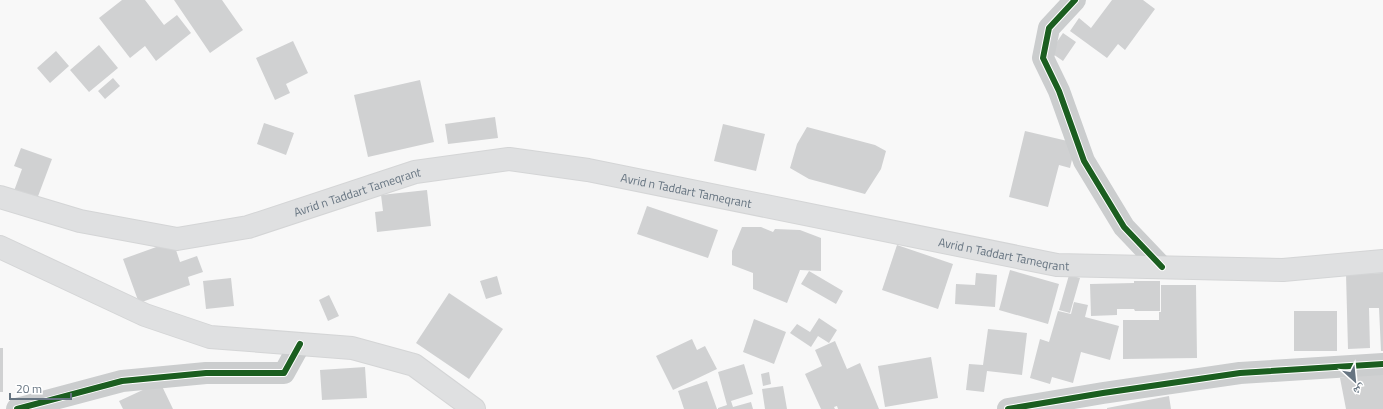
<svg xmlns="http://www.w3.org/2000/svg" width="1383" height="409" viewBox="0 0 1383 409" font-family="'Titillium Web','Noto Naskh Arabic',sans-serif">
  <style>
    .building { fill: #d0d1d2 }
    .lines { fill: none; stroke-linecap: round; stroke-linejoin: round }
    .major-casing { stroke: #d4d5d6; stroke-width: 24 }
    .minor { stroke: #cbcdce; stroke-width: 22 }
    .major { stroke: #dfe0e1; stroke-width: 22 }
    .cycleway-casing { stroke: #fff; stroke-width: 8 }
    .cycleway { stroke: #1b5e20; stroke-width: 6 }
    .labels { text-anchor: middle; dominant-baseline: central; stroke-width: 4; stroke-linejoin: round; paint-order: stroke }
    .street-label { font-size: 12px; fill: #667481; stroke: #fff }
  </style>
  <rect width="100%" height="100%" fill="#f8f8f8"/>
  <!-- building -->
  <path class="building" d="M122,0H145L164,25L177,15L191,33L156,61L145,46L130,58L99,18Z
    M174,0H222L243,30L210,53Z
    M1112,0H1143L1155,9L1125,50L1118,44L1107,58L1070,31L1079,18L1091,28Z
    M1063,33L1076,42L1063,61L1050,52Z
    M293,41L308,73L286,84L290,93L275,100L256,58Z
    M99,45L118,68L89,92L70,70Z
    M56,51L69,66L50,83L37,68Z
    M113,78L120,86L105,99L98,91Z
    M420,80L434,142L368,157L354,95Z
    M495,117L498,138L448,144L445,124Z
    M264,123L294,133L286,155L257,144Z
    M723,124L765,134L756,171L714,161Z
    M807,127L875,145L886,151L881,169L865,194L809,179L790,168L797,144Z
    M1025,131L1076,143L1070,168L1059,165L1048,207L1009,197Z
    M21,148L52,159L37,199L14,191L22,169L14,166Z
    M427,190L431,226L377,232L375,212L383,211L381,195Z
    M647,206L718,230L708,258L637,234Z
    M742,227H761L773,232L775,229L800,230L821,238V271L800,270L787,303L753,289V273L732,265V251Z
    M173,241L180,262L197,256L203,272L188,277L190,285L139,303L123,259Z
    M897,245L953,264L938,309L882,290Z
    M1010,270L1059,284L1048,324L999,310Z
    M809,271L843,291L836,304L801,284Z
    M976,273L997,275L995,307L955,304L956,284L975,285Z
    M1383,273V351H1381L1379,308H1369L1370,348L1348,349L1346,274Z
    M1069,275L1080,278L1070,313L1059,310Z
    M497,276L502,294L486,299L480,281Z
    M231,278L234,306L206,309L203,281Z
    M1134,281H1160V311H1135L1134,309H1117V315L1091,316L1090,284L1134,283Z
    M1161,285H1196L1197,358L1123,359V320H1159V312H1161Z
    M449,293L503,329L469,379L416,343Z
    M329,295L339,316L328,321L319,300Z
    M1074,302L1088,305L1085,317L1119,326L1110,360L1081,352L1073,383L1052,377L1050,384L1030,378L1040,339L1049,342L1058,311L1071,314Z
    M1294,311H1337V351H1294Z
    M819,318L837,330L829,343L818,336L811,347L790,333L797,324L810,332Z
    M754,319L786,332L774,364L743,352Z
    M988,329L1027,333L1022,375L987,371L984,392L966,390L969,364L983,365Z
    M692,339L697,350L705,346L717,369L673,390L656,356Z
    M835,341L847,369L860,363L879,409H838L837,406L834,407L835,409H821L805,374L822,366L815,350Z
    M0,348H3V392H0Z
    M931,357L938,398L885,407L878,366Z
    M744,364L753,394L731,401L733,407L751,402L753,409H718V408L727,405L718,372Z
    M365,367L367,398L322,400L320,370Z
    M1383,370V409H1346L1340,378Z
    M769,372L771,384L763,386L761,374Z
    M707,381L717,409H684L678,391Z
    M160,382L173,409H123L119,401Z
    M783,386L787,409H765L762,389Z
    M1169,396L1171,409H1107V408Z"/>
  <g class="lines">
    <defs>
      <g id="major">
        <path id="s1" d="M0,197L80,221L177,239L248,227L415,172L509,159L588,170L1057,265L1283,270L1383,261"/>
        <path d="M0,247L145,315L210,337L352,348L414,365L474,409"/>
      </g>
    </defs>
    <!-- major casing -->
    <use href="#major" class="major-casing"/>
    <!-- minor -->
    <path class="minor" d="M1075,0L1049,28L1043,58L1059,91L1084,161L1124,227L1162,267
      M17,409L122,381L206,373H284L300,344
      M1008,409L1103,393L1240,373L1383,364"/>
    <!-- major -->
    <use href="#major" class="major"/>
    <defs>
      <path id="cycleway" d="M1075,0L1049,28L1043,58L1059,91L1084,161L1124,227L1162,267
        M17,409L122,381L206,373H284L300,344
        M1008,409L1103,393L1240,373L1383,364"/>
    </defs>
    <!-- cycleway casing -->
    <use href="#cycleway" class="cycleway-casing"/>
    <!-- cycleway -->
    <use href="#cycleway" class="cycleway"/>
  </g>
  <g class="labels">
    <!-- street labels -->
    <g class="street-label">
      <text stroke="none"><textPath href="#s1" startOffset="705">Avrid n Taddart Tameqrant</textPath></text>
      <text stroke="none"><textPath href="#s1" startOffset="369">Avrid n Taddart Tameqrant</textPath></text>
      <text stroke="none"><textPath href="#s1" startOffset="1029">Avrid n Taddart Tameqrant</textPath></text>
    </g>
  </g>
  <!-- north arrow -->
  <g transform="translate(1355 381) rotate(153)" stroke="#ffffff" stroke-width="3" paint-order="stroke">
  <path d="M0-3L7 15L0 10L-7 15Z" fill="#667481"/>
  <text y="-6" font-size="11" font-weight="bold" text-anchor="middle" fill="#667481">ش</text>
  </g>
  <!-- scale -->
  <path d="M10 393v6h61v-6" fill="none" stroke="#667481" stroke-width="2"/>
  <text x="16" y="393" font-size="12" fill="#667481" stroke="#ffffff" stroke-width="3" paint-order="stroke">20 m</text>
</svg>
